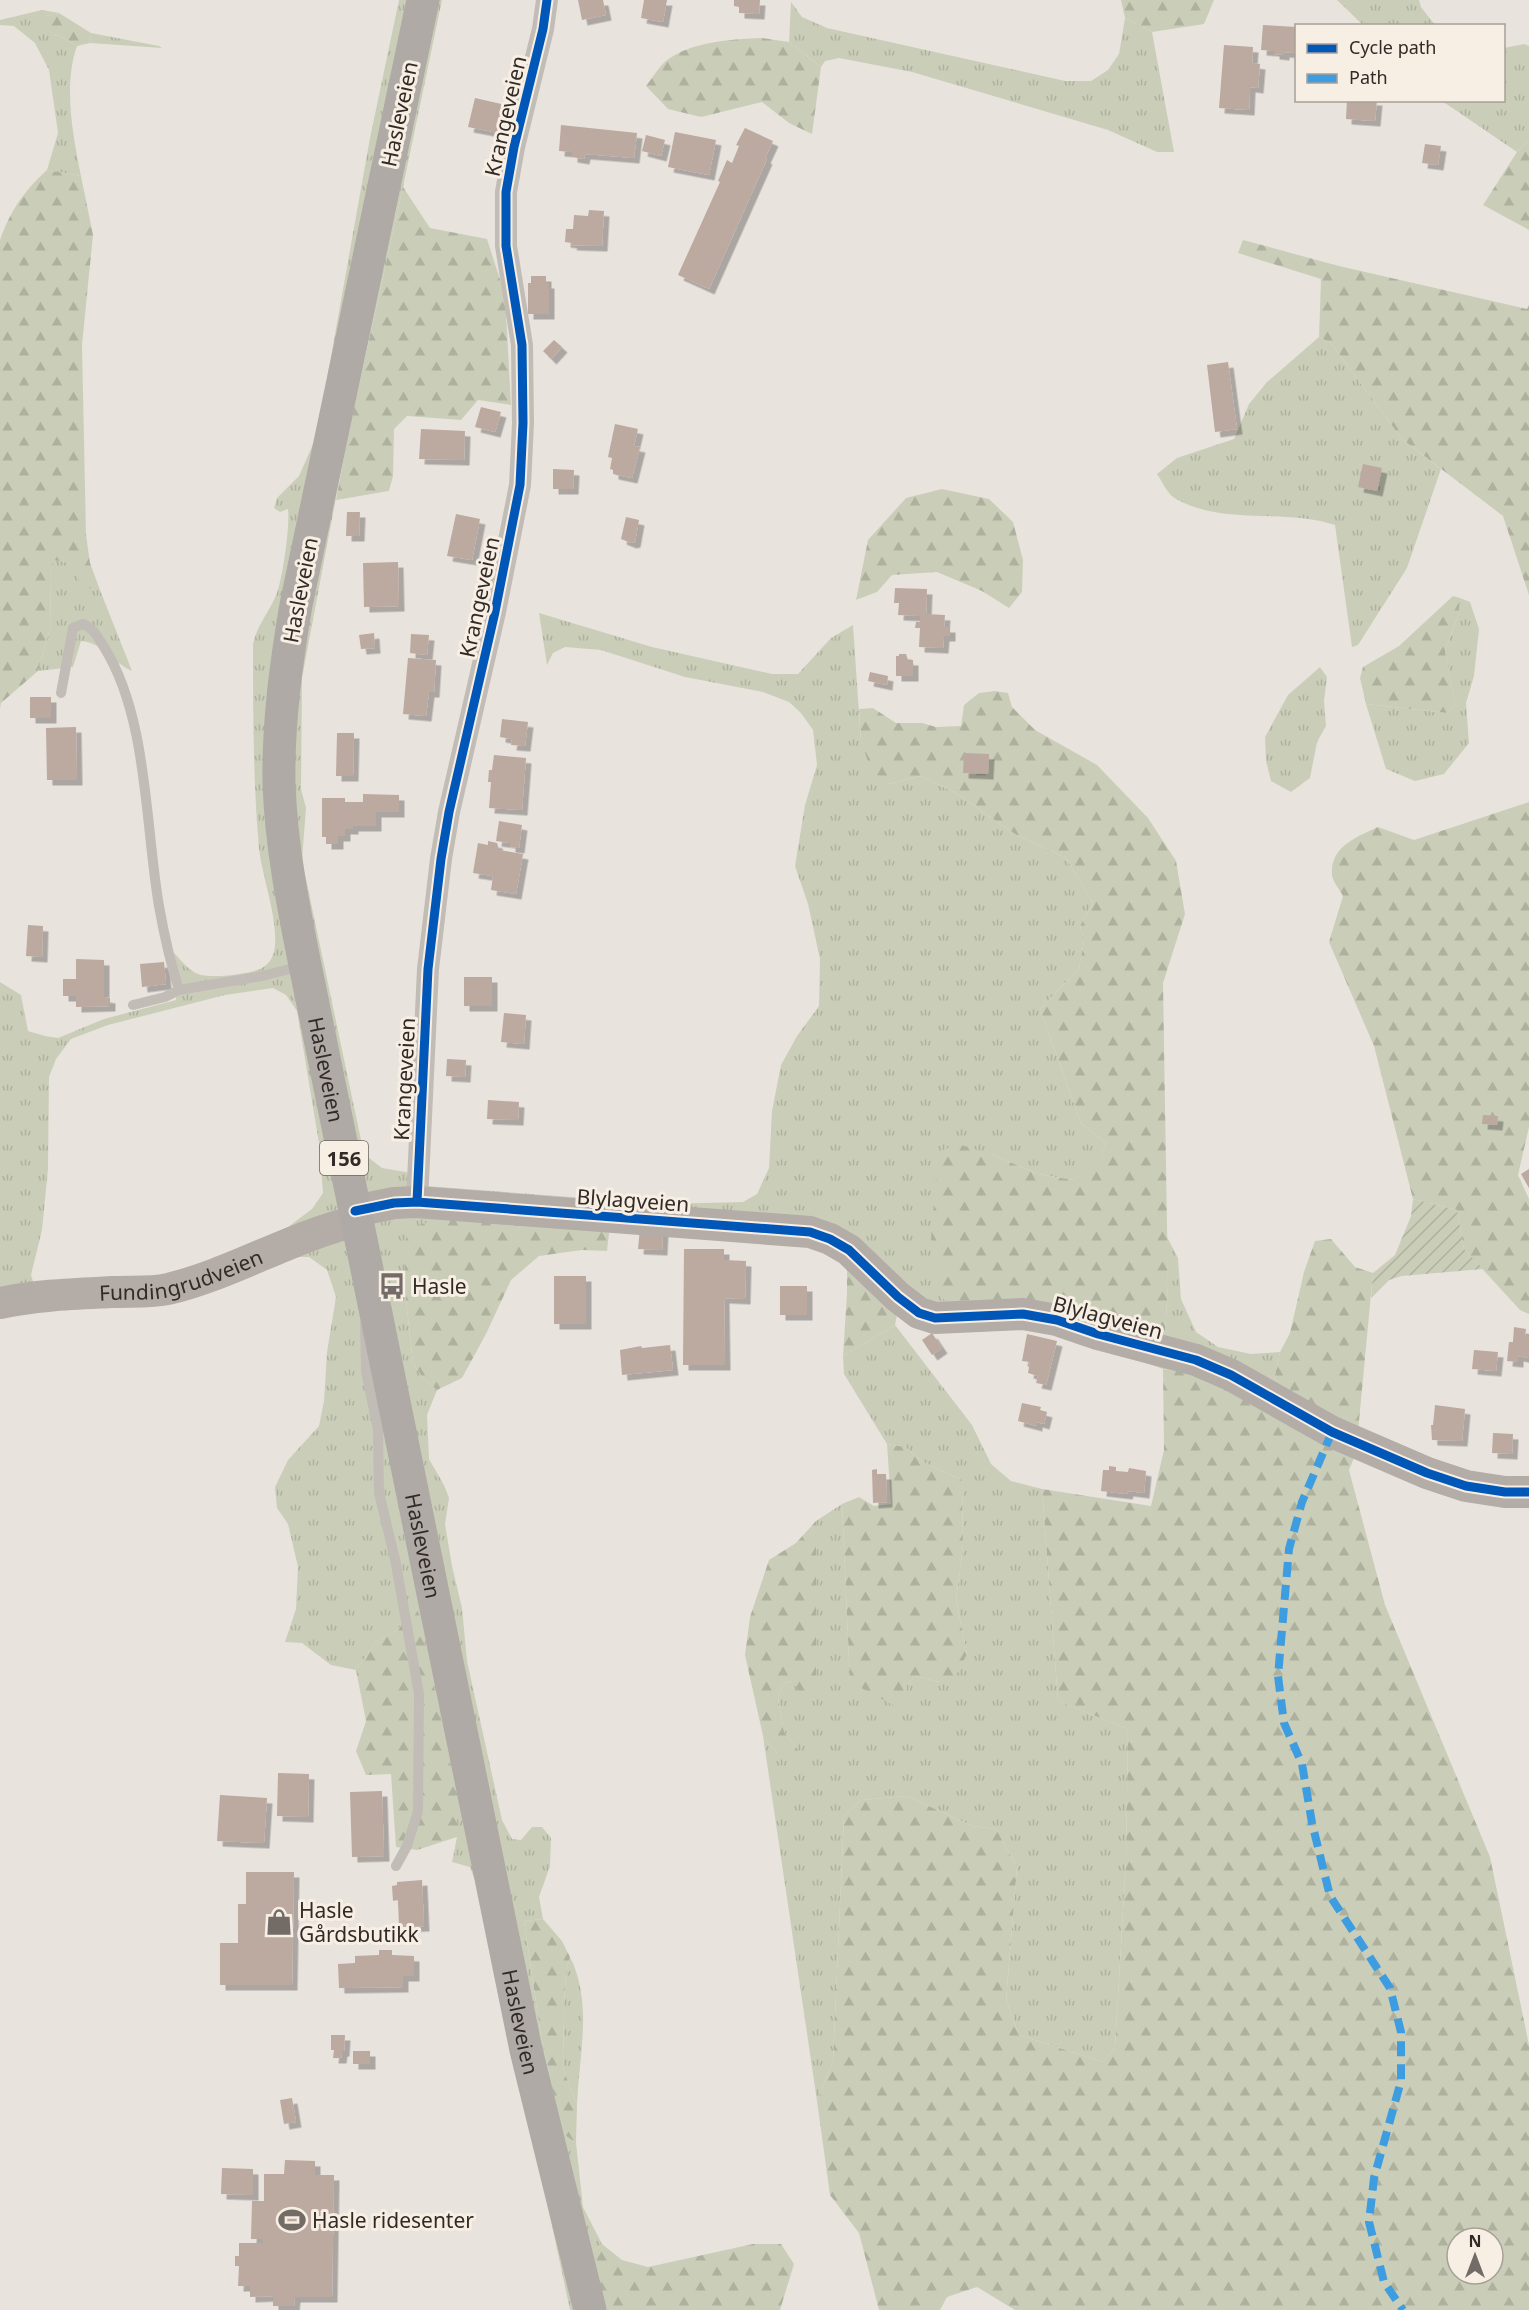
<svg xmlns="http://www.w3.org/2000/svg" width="1529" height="2310" viewBox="0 0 1529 2310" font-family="'Noto Sans',sans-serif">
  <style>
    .grass { fill: url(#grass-tufts); fill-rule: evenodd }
    .forest { fill: url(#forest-firs); fill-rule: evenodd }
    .garden { fill: url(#garden-furrows) }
    .building { fill: #bca9a0; filter: url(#shadow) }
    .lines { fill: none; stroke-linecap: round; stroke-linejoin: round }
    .lane { stroke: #c2bcb6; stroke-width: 10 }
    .street { stroke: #c2bcb6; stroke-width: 22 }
    .secondary { stroke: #b3aca7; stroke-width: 32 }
    .primary { stroke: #b0aaa6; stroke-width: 33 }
    .quiet { stroke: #3e9ce0; stroke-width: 8; stroke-dasharray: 15 8; stroke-linecap: butt }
    .cycleway-casing { stroke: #f7eee4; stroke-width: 13 }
    .cycleway { stroke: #0057b8; stroke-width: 9 }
    .labels { text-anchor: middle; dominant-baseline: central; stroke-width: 6; stroke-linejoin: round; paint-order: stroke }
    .shield { fill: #f7eee4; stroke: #6d655f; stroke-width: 1.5 }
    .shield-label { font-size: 20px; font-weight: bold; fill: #322a26 }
    .street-label { font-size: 21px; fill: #322a26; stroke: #f7eee4 }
    .poi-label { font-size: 21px; fill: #322a26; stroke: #f7eee4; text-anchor: start }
  </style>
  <defs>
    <pattern id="grass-tufts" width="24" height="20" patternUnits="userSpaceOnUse" patternTransform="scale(1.5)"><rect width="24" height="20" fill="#caceb8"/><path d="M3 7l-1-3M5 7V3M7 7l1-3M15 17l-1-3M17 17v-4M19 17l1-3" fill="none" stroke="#aeb19e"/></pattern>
    <pattern id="forest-firs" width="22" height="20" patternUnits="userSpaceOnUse" patternTransform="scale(1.5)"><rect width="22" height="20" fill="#caceb8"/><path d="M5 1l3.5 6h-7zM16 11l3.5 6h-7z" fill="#aeb19e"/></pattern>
    <pattern id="garden-furrows" width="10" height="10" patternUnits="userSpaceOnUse" patternTransform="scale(1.5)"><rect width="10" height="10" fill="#caceb8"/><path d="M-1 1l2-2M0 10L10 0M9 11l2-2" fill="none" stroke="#aeb19e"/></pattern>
    <filter id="shadow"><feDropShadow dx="5.5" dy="5.5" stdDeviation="0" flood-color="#0004"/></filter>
  </defs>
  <rect width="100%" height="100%" fill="#e9e3dd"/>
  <!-- grass -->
  <path class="grass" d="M399,0H442L403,187L348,434L302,678L301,789L306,808L302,860L364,1154L382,1168L406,1172L426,1186L664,1204L743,1202L757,1194L769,1168L772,1111L781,1065L797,1036L819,1006L820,959L808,904L795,866L805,805L817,765L813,730L801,713L789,702L763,692L685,677L601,650L565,647L553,653L547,665L539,613L652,647L772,674H798L831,638L853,625L861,742L889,784L921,776L954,792L1015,834L1066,858L1093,903L1080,926L1084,941L1079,968L1040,1009L1081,1123L1106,1143L1097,1168L1073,1180L1038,1174L991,1154L940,1285L941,1298L1165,1334L1168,1286L1166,1235L1178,1258L1181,1299L1196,1332L1218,1347L1251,1354L1280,1352L1273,1385L1163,1369L1082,1340L1021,1324L942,1327L810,1237L610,1225L404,1281L413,1364L423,1378L437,1390L427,1415L429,1459L444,1485L449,1498L445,1524L452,1566L462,1608L467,1661L502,1820L512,1839L521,1840L532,1827H542L551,1838L550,1866L539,1897L543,1919L524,1921L541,2036L562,2133L576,2143L583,2207L602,2244L592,2253L603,2310H570L482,1899L470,1867L452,1862L457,1837L417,1609L396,1631L377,1641L356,1670L331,1665L302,1643L285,1642L296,1609L298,1567L288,1524L277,1508L275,1487L288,1460L319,1426L324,1401L327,1352L336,1297L327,1270L309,1257H288L65,1308L0,1317V982L21,995L28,1031L45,1036L58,1038L104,1019L176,1000L174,953C181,960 188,970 198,974C210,979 248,974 260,969C268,965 272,959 274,952C280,923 262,878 259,848C253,780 253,712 253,644C257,625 270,611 277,593C283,577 290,525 288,509L280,512L274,508L277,498L299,476L317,435L370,138ZM273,988L286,995L297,1011L319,1143L323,1193L312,1209L284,1230L172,1277L35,1287L31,1275L42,1230L48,1169L49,1077L56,1059L71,1039L108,1025L225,995Z
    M1337,0H1419L1421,7L1435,25H1363Z
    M791,2L802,17L827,28L1065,81H1091L1108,70L1119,54L1125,18L1152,32L1174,152H1157L1108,130L912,72L839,58L825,61L821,67L789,42Z
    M42,10L59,13L46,16L52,35L60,36L77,46C63,86 73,135 81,176L47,170L58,133L49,70L35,43L14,26L0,25V20Z
    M91,33L159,46L162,48L90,43Z
    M1524,44L1529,46V140L1517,152L1442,101L1504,100V48Z
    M1319,337L1331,343L1402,439L1441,469L1407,568L1358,645L1352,647L1335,525C1284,508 1225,526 1176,499C1168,495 1162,481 1157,474L1177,458L1234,439L1249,404L1267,382Z
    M54,559L70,563L83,586L100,590L132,671C113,663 102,642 81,641L73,667L38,671L51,625L50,578Z
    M1460,598L1470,602L1479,629L1474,676L1466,703L1469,743L1444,774L1415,781L1386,769L1366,704L1447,713L1455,704L1445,651L1459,613Z
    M1320,667L1327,677L1324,701L1326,726L1317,742L1310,778L1291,792L1271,781L1266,761L1265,737L1288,695Z
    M895,1325L972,1425L991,1464L1011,1481L1042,1489L1058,1701L1128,1729L1126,1860L1115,2048L1103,2062L1019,2035L1006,2000L1017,1867L996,1829L972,1826L907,1796L861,1800L844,1816L833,2062L817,2101L763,1736L777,1753L799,1751L784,1732L778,1698L783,1683L793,1681L816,1697V1521L842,1504L850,1682L907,1685L915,1676L939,1682L967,1654L956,1599L963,1546L962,1480L923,1462L905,1447L887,1444L844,1374L843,1356Z
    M570,1957C593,2003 579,2055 577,2105L563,2068L564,2005L566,1970Z"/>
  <!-- forest -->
  <path class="forest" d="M1121,0H1214L1204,24L1152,32L1125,18Z
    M59,13L91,33L90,43L77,46L60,36L52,35L45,30L42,24L46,16Z
    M762,38L789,42L821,67L812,134L789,123L762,102L701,117L668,109L646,86C651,80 655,73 660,67C681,42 731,39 762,38Z
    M1529,140V230L1483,205L1517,152Z
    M47,170L81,176L93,235L82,345L86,535L90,563L100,590L83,587L70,563L54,560L50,578L51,625L38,671L1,703L0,709V240C11,210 23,192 47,170Z
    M403,187L430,228L487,239L505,295L511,405L478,400L461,420L407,416L394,429L393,476L389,491L336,500L348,434Z
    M1243,240L1339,266L1527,309L1529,305V595L1503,516L1402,439L1331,343L1319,337L1321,279L1238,253Z
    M942,489L989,499L1013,522L1023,560L1022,592L1009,608L982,591L937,572L892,575L877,592L856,600L868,540L906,498Z
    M1453,596L1460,598L1459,613L1445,651L1455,704L1447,713L1366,704L1360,678L1363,667L1399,646Z
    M995,691L1008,693L1012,707L1035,730L1097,765L1148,818L1176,861L1185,914L1163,983L1168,1286L1165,1334L1145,1336L951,1302L941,1298L931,1239L938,1152L958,1144L991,1154L1038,1174L1073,1180L1097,1167L1106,1143L1081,1123L1040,1009L1079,968L1084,941L1080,926L1093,903L1066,858L1015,834L954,792L921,776L889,784L872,771L861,742L859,709L873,708L896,723H922L936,727L961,726L964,705L979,693Z
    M1529,802V1127L1518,1175L1529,1199V1314L1520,1310L1464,1249L1457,1210L1413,1199L1374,1046L1329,942L1343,896C1340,890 1333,882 1332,875C1330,846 1357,837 1378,827L1414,840Z
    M440,1218L610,1225L607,1251L582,1250L539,1256L511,1280L486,1334L462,1378L437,1390L423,1378L413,1364L404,1281L407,1229Z
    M1331,1239L1355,1267L1373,1273L1356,1453L1349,1470L1385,1605L1490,1857L1529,2045V2310H1015L977,2287L947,2297L940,2310H879L859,2233L830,2195L817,2101L833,2062L844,1816L861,1800L907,1796L972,1826L996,1829L1017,1867L1006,2000L1019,2035L1103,2062L1115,2048L1126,1860L1128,1729L1058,1701L1042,1489L1151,1506L1164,1450L1163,1369L1273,1385L1280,1352L1290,1333L1304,1272L1315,1241ZM1457,2238H1493V2274H1457Z
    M847,1258L898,1309L895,1325L843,1356L847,1293Z
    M887,1444L905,1447L923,1462L962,1480L963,1546L956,1599L967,1654L955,1677L939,1682L915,1676L907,1685V1697L893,1705L850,1682L842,1504L859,1497L874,1506L891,1504Z
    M816,1521V1697L803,1701L793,1681L783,1683L778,1698L784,1732L799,1751L796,1761L777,1753L763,1736L745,1655L750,1617L769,1560L796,1543Z
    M417,1608L457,1794V1837L417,1850L396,1847L391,1774L366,1775L356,1751L366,1721L356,1670L377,1641L396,1631Z
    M543,1919L562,1941L570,1957L566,1970L564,2005L563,2068L577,2105L576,2143L562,2133L541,2036L524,1921Z
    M602,2244L622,2260L648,2267L753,2244H781L794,2264L780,2310H603L592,2253Z"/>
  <!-- garden -->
  <path class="garden" d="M1413,1199L1457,1210L1464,1249L1483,1269L1402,1276L1389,1280L1371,1298L1373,1273L1395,1255L1411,1216Z"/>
  <!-- building -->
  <path class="building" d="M578,0H603L606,15L582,20Z
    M644,0H667L663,22L641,18Z
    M734,0H760L759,14L739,13V7L734,6Z
    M1263,25L1296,27V53L1284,52V55L1274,54V51L1261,50Z
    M1224,45L1253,47L1252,63L1260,64L1258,88L1250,87L1249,110L1219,108Z
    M475,98L510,106L504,134L468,127Z
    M1347,100H1377L1375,121L1346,119Z
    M561,125L637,133L634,158L585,154L584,159L572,157V152L559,151Z
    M745,128L773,141L765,158L767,159L709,289L678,275L720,182L718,181L727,160L732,163L739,146L736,145Z
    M675,132L716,140L709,175L668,167Z
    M646,135L665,140L661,156L642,151Z
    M1425,144L1441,146L1438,165L1422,163Z
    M589,210L604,211L602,246L571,245L572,243L565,242L566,229H573L574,215L588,216Z
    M531,276H546V283H549V314H528V283H531Z
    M554,340L562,347L551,359L543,351Z
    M1228,362L1237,429L1215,432L1207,365Z
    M481,407L501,412L495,432L475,427Z
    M615,424L638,429L634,446L640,447L632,478L613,474V470L610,469L612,458L608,457Z
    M421,429L465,431L464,460L419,459Z
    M1363,464L1382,468L1377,491L1358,487Z
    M553,469L574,470L573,489H553Z
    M347,512H360L359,536H346Z
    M456,514L480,519L472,560L447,556Z
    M626,517L639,520L635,542L631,543L621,539Z
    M398,562L399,606L364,607L363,563Z
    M895,588L927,589L926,614L945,615L944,627H950V636H944L943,648L919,647L920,628H915L916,622H920V616L898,615L899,603H894Z
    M374,633L375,648L361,649L359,635Z
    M411,634L429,635L427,655L410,653Z
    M899,654H906L908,660H913V676H896V656H899Z
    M408,658L436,660L434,692H429L426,716L403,714Z
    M870,672L888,676L887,685L868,681Z
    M30,697H51V718H30Z
    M502,719L528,722L525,746L511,745L512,739L500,737Z
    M76,727L77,780H47L46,728Z
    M337,733H354L353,776H336Z
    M964,753L989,754L988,774L963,773Z
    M494,755L526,758L522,810L489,808L491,782H488L489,770H492Z
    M363,794L399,795V812H376V826H353V829H345V836H338V844H326V837H322V798H345V802H363Z
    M499,821L522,825L519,848L510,847V843L496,841Z
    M488,841L497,843L499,850L523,854L516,894L491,890L493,876L473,873L478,843L488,845Z
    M28,925L43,926L42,957L26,956Z
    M76,959L104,960V997L110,998V1006L76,1007V996H63V979H76Z
    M164,962L166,984L142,987L140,964Z
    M464,977H492V1006H464Z
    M504,1013L526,1015L524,1044L501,1042Z
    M447,1059L466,1060L465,1077L446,1076Z
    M488,1100L519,1102L518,1120L487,1119Z
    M1483,1115L1498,1116L1497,1125L1482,1124Z
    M1529,1169V1188L1521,1174Z
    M640,1228L663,1229L662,1250L638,1249Z
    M684,1249H724V1260L746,1261L745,1299L724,1298L725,1365H683Z
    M554,1276H586V1324H554Z
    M780,1286H807V1315H780Z
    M1514,1327L1526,1329L1525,1336H1529V1358L1518,1356V1362L1507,1361L1509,1342H1513Z
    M932,1333L942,1348L932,1355L922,1340Z
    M1027,1334L1057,1341L1046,1385L1036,1383L1038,1376L1028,1373L1030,1362L1022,1361Z
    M670,1345L673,1370L622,1375L620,1350L641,1346L642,1348Z
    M1474,1350L1498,1352L1496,1371L1472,1369Z
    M1022,1403L1041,1407L1040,1410L1047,1412L1044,1424L1037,1422V1426L1018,1421Z
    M1435,1405L1465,1409L1462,1441L1432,1440L1431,1425H1433Z
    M1493,1433L1513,1434L1512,1454L1492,1453Z
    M1109,1466L1116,1467V1471L1128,1472L1129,1468L1146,1471L1144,1493L1128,1491L1127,1494L1101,1491L1103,1470H1109Z
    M877,1469V1474H886L887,1502L873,1503L872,1470Z
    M278,1773L309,1774L308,1817L277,1816Z
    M382,1791L384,1856L352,1857L350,1792Z
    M220,1795L267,1798L264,1843L217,1841Z
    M246,1872H294L292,1985H220V1943H238V1904H246Z
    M422,1880L424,1926L399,1927L398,1900L393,1901L392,1886L397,1885V1882Z
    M379,1950H392V1955L414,1956V1976H403V1987L339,1988L338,1964L355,1963V1956L379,1955Z
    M331,2035H345L344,2051H342L341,2058H333L334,2050H331Z
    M353,2051H370V2064H353Z
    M292,2098L296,2122L284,2124L280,2100Z
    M285,2160L315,2161V2175H334L332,2297H295L294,2306H273V2296L250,2297V2286H238L239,2266H235V2256H239V2243H263V2239H251L252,2201H264V2174H284Z
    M222,2168L253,2169V2195L221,2194Z"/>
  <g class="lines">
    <!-- lane -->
    <path class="lane" d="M61,693L73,628L83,624C94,628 98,638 104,647C148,717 145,825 159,906C164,934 170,962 179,990
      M133,1005L165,997L179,990L262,976L302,966
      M365,1324L366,1371L378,1430L379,1493L395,1559L419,1694L418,1811L407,1846L396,1866"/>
    <!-- street -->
    <path class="street" d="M417,1202L428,969L441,859L449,812L495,612L520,485L523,423L522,345L506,246V192L514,147L543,29L547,0"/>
    <!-- secondary -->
    <g class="secondary">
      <path d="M355,1211L394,1203L417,1202L810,1232L830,1239L849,1250L898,1297L919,1313L935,1318L1023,1314L1057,1320L1098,1334L1196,1360L1231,1375L1332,1432L1427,1473L1466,1486L1505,1492H1529"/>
      <path id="s1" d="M0,1303C38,1295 74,1294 113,1292C131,1291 151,1293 168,1289C234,1273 292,1236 357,1221"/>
    </g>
    <!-- primary -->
    <path class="primary" id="s2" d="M423,0L296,605C286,664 278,723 279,783C281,845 293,905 305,965L526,2050L590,2310"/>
    <!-- quiet -->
    <path class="quiet" d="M1332,1432L1302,1502L1289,1549L1278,1676L1284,1723L1302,1764L1312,1823L1330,1896L1390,1988L1401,2032V2081L1374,2178L1369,2222L1384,2282L1403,2310"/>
    <defs>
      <path id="cycleway" d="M417,1202L428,969L441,859L449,812L495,612L520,485L523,423L522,345L506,246V192L514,147L543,29L547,0
        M355,1211L394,1203L417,1202L810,1232L830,1239L849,1250L898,1297L919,1313L935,1318L1023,1314L1057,1320L1098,1334L1196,1360L1231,1375L1332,1432L1427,1473L1466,1486L1505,1492H1529"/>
    </defs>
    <!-- cycleway casing -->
    <use href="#cycleway" class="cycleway-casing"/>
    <!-- cycleway -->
    <use href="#cycleway" class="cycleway"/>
  </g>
  <!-- icons -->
  <defs>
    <symbol id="bus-bare" viewBox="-9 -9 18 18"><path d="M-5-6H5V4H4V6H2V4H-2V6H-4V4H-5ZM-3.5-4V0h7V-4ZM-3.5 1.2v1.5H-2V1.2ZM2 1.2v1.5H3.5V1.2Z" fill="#726b66" stroke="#f7eee4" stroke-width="2.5" paint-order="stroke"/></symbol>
    <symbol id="shop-bare" viewBox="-9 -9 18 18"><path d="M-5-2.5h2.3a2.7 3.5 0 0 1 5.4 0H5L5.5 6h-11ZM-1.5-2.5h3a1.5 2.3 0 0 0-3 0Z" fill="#726b66" stroke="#f7eee4" stroke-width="2.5" paint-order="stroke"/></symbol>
    <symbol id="stadium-bare" viewBox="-9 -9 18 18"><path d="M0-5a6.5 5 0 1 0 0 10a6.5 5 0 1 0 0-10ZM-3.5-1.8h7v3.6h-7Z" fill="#726b66" stroke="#f7eee4" stroke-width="2.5" paint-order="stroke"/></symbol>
  </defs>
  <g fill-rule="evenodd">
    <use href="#bus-bare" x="373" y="1267" width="38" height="38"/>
    <use href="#shop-bare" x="260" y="1903" width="38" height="38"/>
    <use href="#stadium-bare" x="273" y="2201" width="38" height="38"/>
  </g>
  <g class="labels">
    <!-- shield labels -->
    <rect class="shield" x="320" y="1141" width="48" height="34" rx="4.5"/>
    <g class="shield-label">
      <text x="344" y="1158">156</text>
    </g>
    <!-- street labels -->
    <g class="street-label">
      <text transform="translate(399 114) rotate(-78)">Hasleveien</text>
      <text transform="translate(505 116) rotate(-77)">Krangeveien</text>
      <text transform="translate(300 590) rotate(-79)">Hasleveien</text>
      <text transform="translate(479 597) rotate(-78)">Krangeveien</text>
      <text stroke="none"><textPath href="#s2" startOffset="1088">Hasleveien</textPath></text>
      <text transform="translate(404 1079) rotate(-87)">Krangeveien</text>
      <text transform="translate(633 1200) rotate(4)">Blylagveien</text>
      <text stroke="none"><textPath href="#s1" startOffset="184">Fundingrudveien</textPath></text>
      <text transform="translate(1108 1317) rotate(15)">Blylagveien</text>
      <text stroke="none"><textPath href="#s2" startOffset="1574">Hasleveien</textPath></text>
      <text stroke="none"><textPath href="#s2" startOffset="2060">Hasleveien</textPath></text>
    </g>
    <!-- poi labels -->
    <g class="poi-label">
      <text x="412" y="1286">Hasle</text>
      <text x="299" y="1910">Hasle<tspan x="299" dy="24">Gårdsbutikk</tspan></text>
      <text x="312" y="2220">Hasle ridesenter</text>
    </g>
  </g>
  <!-- legend -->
  <rect x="1295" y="24" width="210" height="78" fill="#f7eee4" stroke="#a8a098" stroke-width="1.5"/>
  <rect x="1307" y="44" width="30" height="9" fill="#0057b8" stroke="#a8a098" stroke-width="1.5"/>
  <text x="1349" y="54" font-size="18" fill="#322a26">Cycle path</text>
  <rect x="1307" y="74" width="30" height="9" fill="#3e9ce0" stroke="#a8a098" stroke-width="1.5"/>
  <text x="1349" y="84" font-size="18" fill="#322a26">Path</text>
  <!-- north arrow -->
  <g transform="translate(1475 2256)"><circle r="28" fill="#f7eee4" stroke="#a8a098" stroke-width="1.5"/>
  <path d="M0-4.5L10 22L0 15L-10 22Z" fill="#726b66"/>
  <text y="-9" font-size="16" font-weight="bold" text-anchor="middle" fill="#322a26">N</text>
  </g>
</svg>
